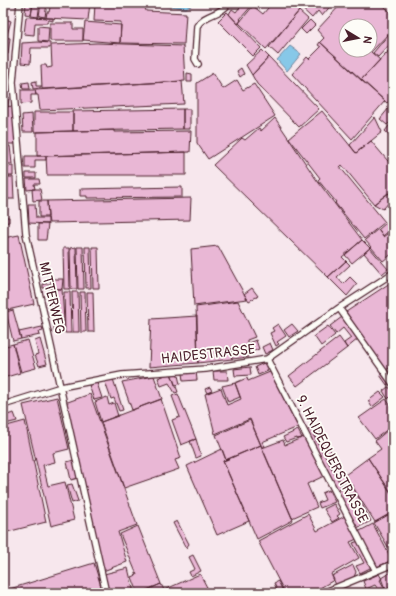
<svg xmlns="http://www.w3.org/2000/svg" width="396" height="596" viewBox="0 0 396 596" font-family="Pangolin,sans-serif">
  <style>
    .water { fill: #87c8e8; stroke: #6f849c }
    .building { fill: #e9b7d5; stroke: #4a1f2b; fill-rule: evenodd }
    .lines { fill: none; stroke-linecap: round; stroke-linejoin: round }
    .minor-casing { stroke: #4a1f2b; stroke-width: 8 }
    .minor { stroke: #fdfcf7; stroke-width: 5.5 }
    .labels { text-anchor: middle; dominant-baseline: central; stroke-width: 3.5; stroke-linejoin: round; paint-order: stroke }
    .street-label { font-size: 14px; fill: #4a1f2b; stroke: #fdfcf7 }
  </style>
  <rect width="100%" height="100%" fill="#f7e7ed"/>
  <filter id="ink" filterUnits="userSpaceOnUse"><feTurbulence type="fractalNoise" baseFrequency=".025" numOctaves="2"/><feDisplacementMap in="SourceGraphic" scale="8" xChannelSelector="R" yChannelSelector="G"/><feConvolveMatrix kernelMatrix="1 2 1 2 8 2 1 2 1" color-interpolation-filters="sRGB"/></filter>
  <g filter="url(#ink)">
    <!-- water -->
    <path class="water" d="M144,3H190L191,6L185,8Z
      M290,46L301,54L287,71L277,60Z"/>
    <!-- building -->
    <path class="building" d="M26,3H33L31,15L25,14Z
      M33,3H40L38,17L31,16Z
      M41,3H47L45,17L39,16Z
      M51,3H90L88,20L46,18L47,12H49Z
      M95,3L145,7L146,11L186,13L184,44L120,43L121,22L94,21Z
      M204,3H224L221,7Z
      M243,3H254L240,19L241,20L238,24L229,14L232,9L236,12Z
      M272,3H291L299,11L266,49L239,23L253,6L263,14Z
      M296,3H333L322,16L318,11L312,18Z
      M342,3H387L384,6L393,15V29L371,52L380,60L361,80L320,42L324,38L317,30ZM346,26H370V50H346Z
      M299,11L308,19L278,55L269,47Z
      M227,12L261,48L253,56L218,21Z
      M26,17L53,18V21L49,20L47,23H35L34,35L24,34Z
      M3,18L11,21L6,38L3,37Z
      M310,20L315,25L306,34L301,29Z
      M85,22L121,25L120,43L83,40Z
      M50,23H73V29H83V41H50Z
      M38,26L49,27L48,42L38,41Z
      M393,29V41L378,57L373,53Z
      M3,37L10,38L8,54L3,53Z
      M38,42L50,43V48H31L30,64L21,63L22,43Z
      M320,42L385,101L352,139L292,74L307,57L309,59L321,47L318,45Z
      M97,43L183,46L185,81L42,89L41,65H46L47,68L52,67L51,45Z
      M393,46V57L387,52Z
      M262,50L269,57L252,75L246,65Z
      M386,53L393,59V97L387,103L361,80Z
      M269,57L319,109L299,127L257,84L252,75Z
      M241,68L244,74L240,77L237,71Z
      M187,73L192,74V82H187Z
      M213,73L223,89L237,80L243,90L254,84L275,116L208,159L197,143V83Z
      M36,81V86H41V88L33,89L32,82Z
      M182,81L184,104L40,110L38,95H36L35,90Z
      M29,82L30,89H23L22,83Z
      M21,90H35L36,95H31V103L21,104Z
      M3,97H9L8,107H3Z
      M393,103V119L387,125L380,119Z
      M13,106L15,144H3V107Z
      M183,109H190V129H183Z
      M183,109V129L73,131V111Z
      M322,111L356,153L371,141L393,167V190L374,204L342,165L340,167L385,222L364,239L335,203L336,202L318,180L320,178L289,138Z
      M34,112H73V131L34,132Z
      M32,114L33,132H23L22,115Z
      M375,117L382,132L356,153L350,145Z
      M275,118L316,179L362,240L342,257L346,261L328,277L213,165L242,138L245,140L259,128L261,131Z
      M393,121V138L385,131Z
      M114,130V132L191,131L190,152L37,156V132Z
      M3,146H10L12,164H3Z
      M186,152V175H47L46,156Z
      M25,156H46V160H35V168H25Z
      M13,166V176H3V167Z
      M26,173H36V178H26Z
      M3,177H13L14,199H5L6,204H3Z
      M26,179H39L40,184H34L35,189L27,190Z
      M182,187V197L87,198V196H80V189Z
      M32,189H40L42,200L33,201Z
      M393,192V198L383,209L374,204L388,193L390,195Z
      M191,198L190,220L49,223L48,217L47,201Z
      M39,201H47L48,217H39Z
      M28,204H35L36,218H48V224L29,223Z
      M6,206V217H9V222L3,223V207Z
      M391,222L393,224V229L389,225Z
      M386,223L391,229L383,236L378,230Z
      M38,224H48L46,240H38Z
      M378,229L383,237L392,230L393,231V253L383,261L365,240Z
      M19,235L34,304L3,311V238Z
      M362,240L370,248L352,263L345,255Z
      M218,246L247,299L194,306L191,249Z
      M76,247L77,289H71L70,248Z
      M77,247H83L84,289H78Z
      M85,247H90L91,288H86Z
      M92,247H98L99,288H93Z
      M63,248H69L70,289H64Z
      M370,248L388,269L382,274L364,253Z
      M346,261L350,265L337,277L343,284L350,277L357,284L347,296L328,277Z
      M51,279H63L62,289L43,288V284H51Z
      M393,281V365L385,371L346,312Z
      M252,288L258,296L249,301L244,294Z
      M50,289H62L64,321H54V309H50Z
      M64,292H70L71,333H65Z
      M72,292H78L79,332H73Z
      M80,292H85L86,332H81Z
      M87,292H93L94,332H88Z
      M238,301L255,337L247,340V347L231,349L232,359L198,363L196,307Z
      M13,310L21,339L13,341L6,312Z
      M197,316L198,363L149,367L151,319Z
      M342,317L358,339L347,348L344,343L351,338L343,328L336,334L330,326Z
      M54,321H64V332H54Z
      M278,324L286,336L277,342L279,344L276,346L270,333L274,331L272,328Z
      M292,324L298,331L289,337L284,330Z
      M328,326L335,335L321,346L314,336Z
      M42,327L43,331L39,332L40,335L21,339L19,332Z
      M339,337L347,348L297,386L289,376Z
      M40,339L47,364L39,366L35,355L38,354L35,341Z
      M28,340L36,368L21,372L13,344Z
      M256,340L259,349L251,352L248,343Z
      M270,343L273,350L265,354L262,347Z
      M13,344L20,373L3,378V347Z
      M247,347L249,357L232,359L231,349Z
      M264,363L268,371L258,375L255,367Z
      M250,367L251,375L235,376L234,369Z
      M177,371L180,384L175,385L171,373Z
      M196,371L197,380L183,381L182,373Z
      M213,371H227L228,380H214Z
      M270,372L298,427L262,442L265,446L262,448L250,419L215,434L205,394L221,388L227,405L241,399L235,383L247,378L248,381Z
      M171,373L178,392L175,393L169,383L161,386L158,378Z
      M383,373L390,383L387,385L380,375Z
      M154,376L162,399L132,410L122,382Z
      M113,379L123,410L119,411L114,398L111,399L105,382Z
      M97,383L102,398L94,400L89,385Z
      M235,383L240,397L228,402L222,386Z
      M210,387L212,391L207,393L205,389Z
      M388,387L393,390V401L390,397L388,399L383,391Z
      M380,392L385,397L372,407L368,401Z
      M90,394L137,525L118,532L127,562L103,571L65,403Z
      M178,394L196,439L181,445L172,420L180,417L172,396Z
      M57,397L69,449L53,453L55,462L43,465L48,486L65,482L74,520L51,526L23,405Z
      M107,397L109,405L114,403L118,416L101,422L95,402Z
      M161,399L181,458L175,460L179,469L124,488L101,422Z
      M386,399L393,409V425L375,439L359,418Z
      M14,413L17,421L5,424L3,416Z
      M250,420L261,445L226,460L216,435Z
      M25,421L46,522L3,533V427Z
      M316,425L349,483L343,486L310,428Z
      M310,429L342,487L337,490L305,432Z
      M389,429L393,434V495L368,458L381,449L375,441Z
      M298,430L302,438L297,439V438L286,442L283,437Z
      M304,437L324,476L307,484L317,507L292,518L262,448L283,440L285,445Z
      M196,439L201,456L196,458L190,441Z
      M261,445L293,520L257,539L223,461Z
      M222,449L226,460L223,461L249,521L217,535L187,466Z
      M368,458L393,496V512L375,522L345,475Z
      M74,460L78,478L71,480L67,462Z
      M72,484L78,501L72,503L67,485Z
      M352,485L371,521L357,528L337,492Z
      M329,490L335,502L320,508L318,503L325,500L322,493Z
      M334,504L340,514L337,516L339,518L332,522L324,509Z
      M393,512V552L391,549L390,550L374,523Z
      M308,514L317,531L345,516L357,539L350,542L359,558L331,574L334,580L311,593H285L258,541Z
      M177,521L189,544L186,548L173,523Z
      M373,524L392,560L377,567L358,532Z
      M138,526L161,584L140,593H138L132,577L137,575L120,534Z
      M359,541L372,567L360,573L356,566L364,563L353,543Z
      M193,555L201,571L191,576L189,572L195,569L189,557Z
      M94,563L103,593H3V591Z
      M353,565L356,572L354,577L336,585L332,576Z
      M128,568L134,593H109L104,574Z
      M393,571V584L385,589L381,578Z
      M200,574L210,593H140L161,584L164,590Z
      M379,574L382,579L380,580L387,593H381L375,585L366,589L363,581Z
      M278,581L284,593H278L274,583Z"/>
    <g class="lines">
      <defs>
        <path id="minor" d="M20,3L13,82L26,234L106,593
          M198,64L195,59L197,26C205,13 220,16 229,3
          M339,308L393,384
          M267,359L376,571
          M3,405L61,387L122,375L206,369L267,359L339,308L393,273
          M323,593L393,564"/>
      </defs>
      <!-- minor casing -->
      <use href="#minor" class="minor-casing"/>
      <!-- minor -->
      <use href="#minor" class="minor"/>
    </g>
  </g>
  <g class="labels">
    <!-- street labels -->
    <g class="street-label">
      <text transform="translate(52 298) rotate(77)">MITTERWEG</text>
      <text transform="translate(208 354) rotate(-6)">HAIDESTRASSE</text>
      <text transform="translate(332 459) rotate(63)">9. HAIDEQUERSTRASSE</text>
    </g>
  </g>
  <!-- margin -->
  <rect width="396" height="596" fill="none" stroke="#fdfcf7" stroke-width="16"/>
  <rect x="8" y="8" width="380" height="580" fill="none" stroke="#4a1f2b" stroke-width="1.5" filter="url(#ink)"/>
  <!-- north arrow -->
  <g transform="translate(358 38) rotate(100)"><circle r="19" fill="#fdfcf7" stroke="#b5a4a5"/>
  <path d="M0-3L7 15L0 10L-7 15Z" fill="#4a1f2b"/>
  <text y="-6" font-size="11" font-weight="bold" text-anchor="middle" fill="#4a1f2b">N</text>
  </g>
</svg>
